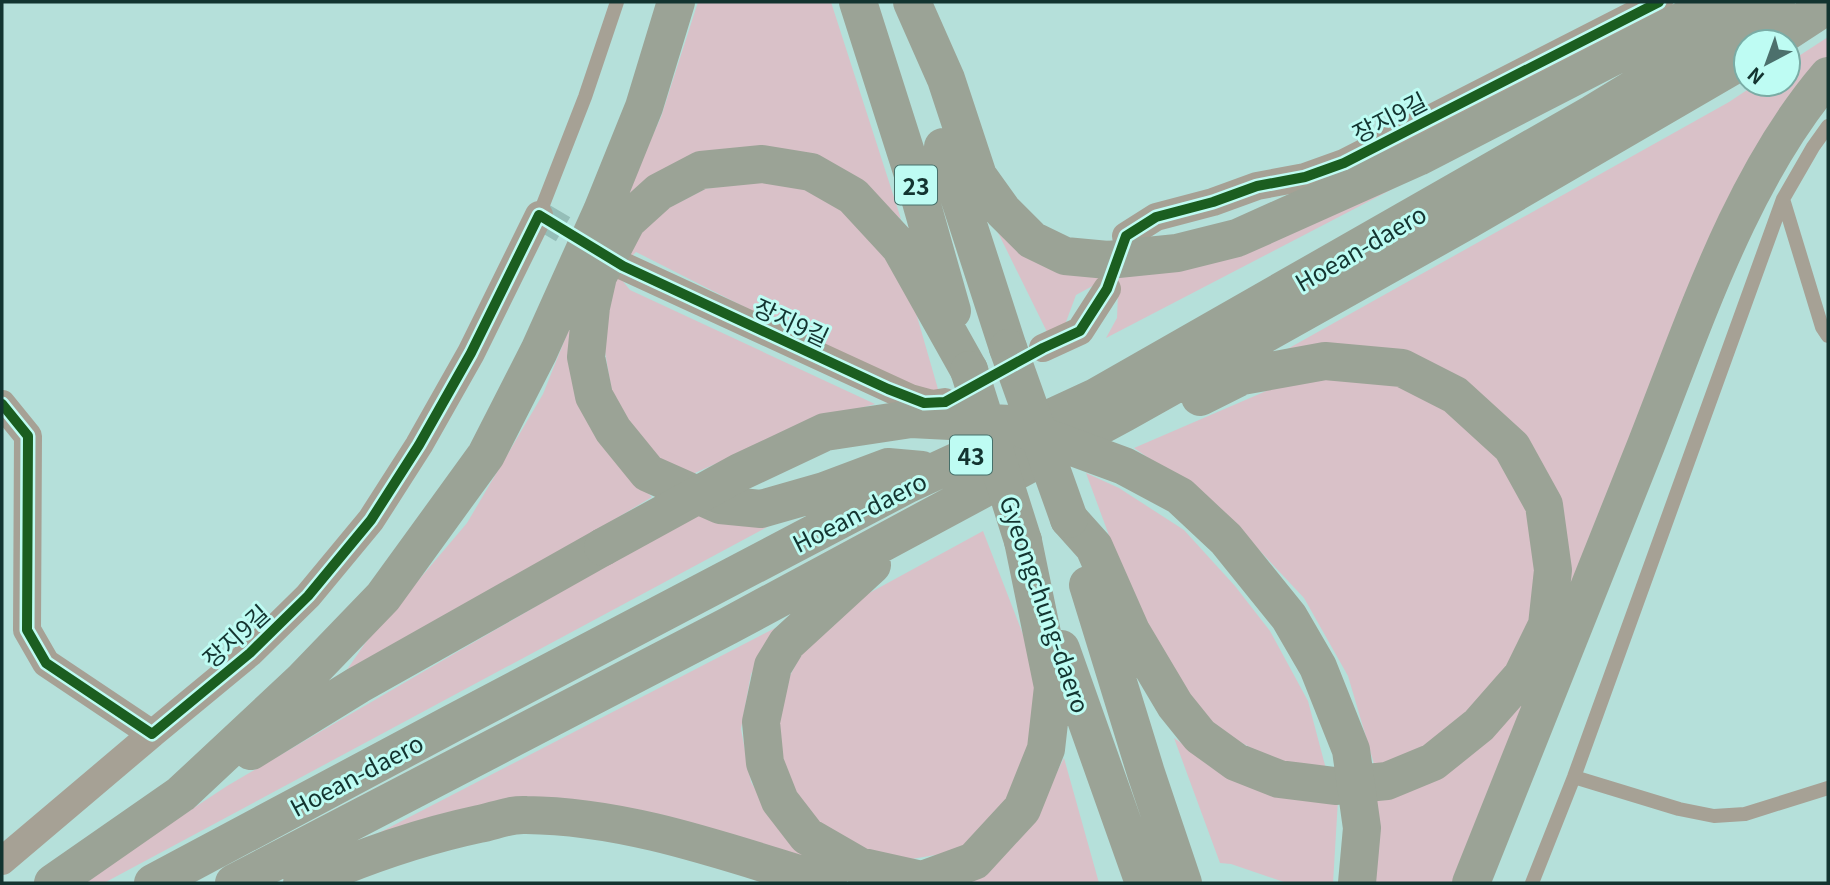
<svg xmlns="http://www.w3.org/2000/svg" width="1830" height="885" viewBox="0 0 1830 885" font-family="Georgia,'Noto Sans KR',serif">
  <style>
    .green { fill: #d9c1c8 }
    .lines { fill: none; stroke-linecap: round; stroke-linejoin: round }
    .minor-tunnel { stroke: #95beb8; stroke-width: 28; stroke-dasharray: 28 14; stroke-linecap: butt }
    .service { stroke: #a6a195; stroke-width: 14 }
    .minor { stroke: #a6a195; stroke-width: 28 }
    .primary { stroke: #9ba396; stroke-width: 38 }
    .primary-bridge { stroke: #9ba396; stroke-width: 38 }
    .cycleway-casing { stroke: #befcf3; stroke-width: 15 }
    .cycleway { stroke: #1b5e20; stroke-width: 10 }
    .labels { text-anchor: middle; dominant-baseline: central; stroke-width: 6; stroke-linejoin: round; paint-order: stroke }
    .shield { fill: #befcf3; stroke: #46706a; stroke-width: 2 }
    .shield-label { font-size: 23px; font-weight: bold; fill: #133430 }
    .street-label { font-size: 24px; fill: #133430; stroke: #befcf3 }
  </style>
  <rect width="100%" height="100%" fill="#b5e0da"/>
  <!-- green -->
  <path class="green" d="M698,2H831L901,219L823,161L619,209L661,117Z
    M1828,37V55L1767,143L1454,883H1376L1374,797L1500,730L1564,510L1486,402L1282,352L1729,102L1756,84H1788V63Z
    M788,176L832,201L878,242L910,292L940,396L923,397L636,252L630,258L621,279L630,290L875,404L806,424L688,476L649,454L614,404L605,352L603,301L649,218L705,189Z
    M1408,181L1106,338L1117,318L1118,294L1098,283L1076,295L1063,330L1049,336L977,190L1053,271Z
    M571,324L616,462L652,497L335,687L366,642L467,523L543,394Z
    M1301,376L1398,386L1452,412L1493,451L1533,522L1541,587L1528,637L1502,684L1449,739L1392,768L1374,764L1348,676L1304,598L1218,506L1134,448Z
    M1086,473L1119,488L1184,530L1235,586L1270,631L1308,701L1326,769L1272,759L1202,722L1142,625Z
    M696,513L771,525L104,883H80L227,786Z
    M983,531L1029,650L1040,715L1007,810L959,851L900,861L832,838L779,775L777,714L786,683L811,636L840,609Z
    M781,625L751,674L741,729L751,782L782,834L823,866L659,814L367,839Z
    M1174,738L1228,775L1338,800L1333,883H1287L1231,864L1220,863Z
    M1064,758L1099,883H945L1033,819Z"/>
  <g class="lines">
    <!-- minor-tunnel -->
    <path class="minor-tunnel" d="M539,215L603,253"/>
    <!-- service -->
    <path class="service" d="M1783,199L1822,327L1828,336
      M539,215L585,97L617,2
      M1574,777L1679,809L1714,816L1745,814L1828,788
      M1532,883L1574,777L1783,199L1813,147L1828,126"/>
    <!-- minor -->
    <path class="minor" d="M1126,236L1156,217L1213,202L1257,186L1305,177L1344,163L1659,2
      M623,266L910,398L932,404L945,402
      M1043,348L1080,331L1107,289
      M2,404L28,436L27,630L46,663L152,734L250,653L308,596L371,520L419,445L471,353L539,215
      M2,861L152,734"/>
    <!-- primary -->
    <path class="primary" d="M858,2L916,184L952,311
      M912,2L946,79L978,176L1003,211L1032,240L1065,256L1108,260L1177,253L1237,238L1418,157L1719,2
      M1771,42L1828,5
      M943,147L1008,348
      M922,470L888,467L824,491L761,509L720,505L648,473L613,430L594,396L586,357L591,307L598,276L627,221L659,192L701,170L762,164L811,172L853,196L900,247L969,370
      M1069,519L1094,547L1131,631L1175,705L1200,736L1236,762L1279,779L1335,786L1387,781L1433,762L1479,725L1522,676L1547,625L1553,570L1544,505L1512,447L1455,395L1402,368L1325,361L1242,376L1200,397
      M872,565L787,643L773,666L761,722L765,763L780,801L807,836L859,866L922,880L974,861L1022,809L1046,749L1053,687L1023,541
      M1088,585L1146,773L1183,883
      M1061,649L1144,883
      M251,751L358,685L603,547
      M53,883L181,794L302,681L383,597L486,455L539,351L602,211L644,107L676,2
      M153,883L451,724L908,484L1096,397L1592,114L1776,2
      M234,883L728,626L1124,413L1468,220L1746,58
      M302,883C359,858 418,837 479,824C494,821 511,814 526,815C630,816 731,854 828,883
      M1471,883C1529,737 1588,591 1646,445C1695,321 1741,178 1828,76"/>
    <!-- primary-bridge -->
    <path class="primary-bridge" d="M1008,348L1069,519
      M969,370L1023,541
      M603,547L740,472L825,432L911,419L1010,424L1124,466L1180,496L1226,539L1289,617L1318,667L1351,750L1362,828L1357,883"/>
    <defs>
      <path id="cycleway" d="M2,404L28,436L27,630L46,663L152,734L250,653L308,596L371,520L419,445L471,353L539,215L623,266L888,389L924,403L945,402L1043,348L1080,331L1107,289L1126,236L1156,217L1213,202L1257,186L1305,177L1344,163L1659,2"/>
    </defs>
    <!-- cycleway casing -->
    <use href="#cycleway" class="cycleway-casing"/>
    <!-- cycleway -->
    <use href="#cycleway" class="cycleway"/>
  </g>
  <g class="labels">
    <!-- shield labels -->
    <g class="shield">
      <rect x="895" y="165.5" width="42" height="39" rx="5"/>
      <rect x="950" y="435.5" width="42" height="39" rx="5"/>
    </g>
    <g class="shield-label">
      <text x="916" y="185">23</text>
      <text x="971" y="455">43</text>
    </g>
    <!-- street labels -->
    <g class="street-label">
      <text transform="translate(1389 116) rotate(-27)">장지9길</text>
      <text transform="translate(1360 247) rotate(-30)">Hoean-daero</text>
      <text transform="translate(792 321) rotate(25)">장지9길</text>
      <text transform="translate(859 511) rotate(-27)">Hoean-daero</text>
      <text transform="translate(1046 604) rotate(71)">Gyeongchung-daero</text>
      <text transform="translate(235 635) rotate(-42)">장지9길</text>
      <text transform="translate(356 774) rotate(-28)">Hoean-daero</text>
    </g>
  </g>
  <!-- border -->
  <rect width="1830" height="885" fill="none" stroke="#133430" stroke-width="7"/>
  <!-- north arrow -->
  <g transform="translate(1767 63) rotate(221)"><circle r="33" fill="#befcf3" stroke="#7aaca5" stroke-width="2"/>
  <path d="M0-5L12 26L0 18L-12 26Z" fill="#4c706c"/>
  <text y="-10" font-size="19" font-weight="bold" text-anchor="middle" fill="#133430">N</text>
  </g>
</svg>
